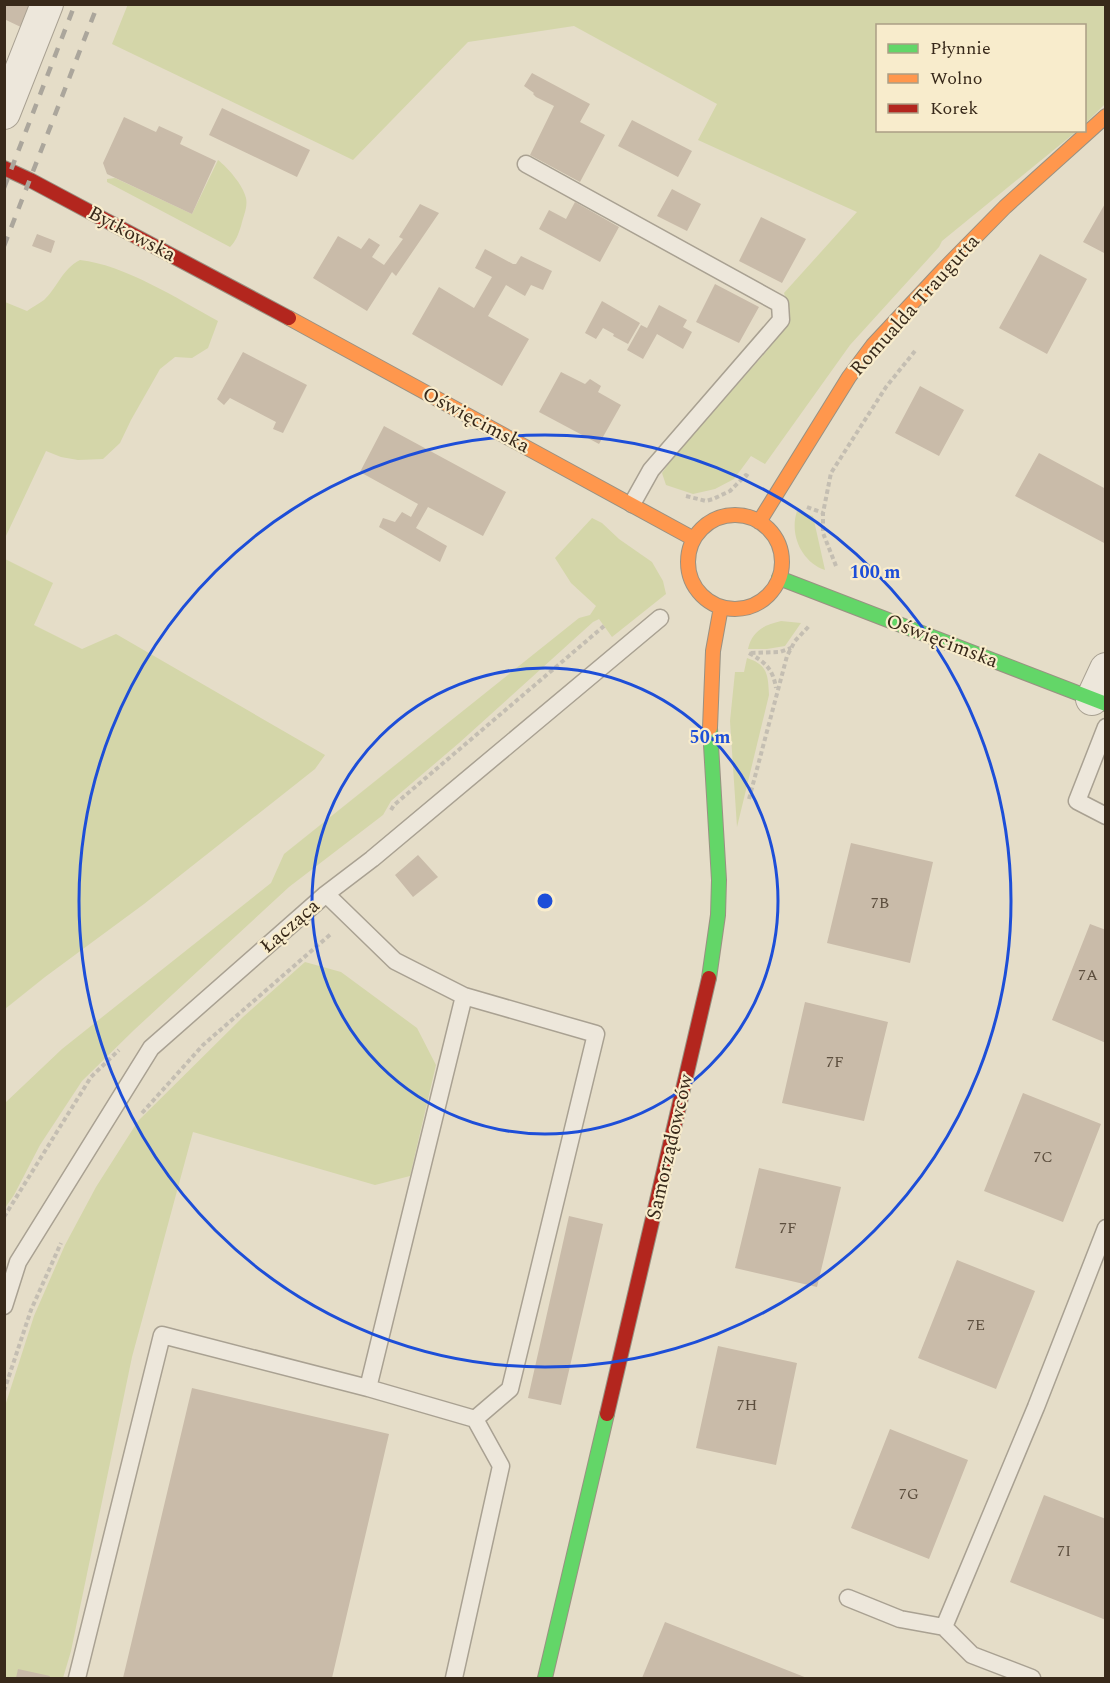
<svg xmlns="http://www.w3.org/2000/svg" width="1110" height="1683" viewBox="0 0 1110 1683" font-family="Spectral,serif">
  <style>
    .green { fill: #d4d6a9 }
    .building { fill: #c9bba9 }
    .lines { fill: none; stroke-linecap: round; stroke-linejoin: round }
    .lane-casing { stroke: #a9a192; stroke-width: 19 }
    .street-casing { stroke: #a9a192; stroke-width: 34 }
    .fast-casing { stroke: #999182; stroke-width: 16 }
    .slow-casing { stroke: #999182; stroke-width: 16 }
    .jam-casing { stroke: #999182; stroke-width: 16 }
    .path { stroke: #c4beb2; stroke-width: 4; stroke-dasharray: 4.5 3; stroke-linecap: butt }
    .lane { stroke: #ede7db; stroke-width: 16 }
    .street { stroke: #ede7db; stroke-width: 32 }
    .fast { stroke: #63d668; stroke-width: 14 }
    .slow { stroke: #ff974d; stroke-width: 14 }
    .jam { stroke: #b3261e; stroke-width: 14 }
    .rail { stroke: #aba69c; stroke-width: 4.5; stroke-dasharray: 10 10; stroke-linecap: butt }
    .ring { fill: none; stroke: #1d4ed8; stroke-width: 3 }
    .labels { text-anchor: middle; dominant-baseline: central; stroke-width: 4.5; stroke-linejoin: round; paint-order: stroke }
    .number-label { font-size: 16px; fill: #5c4e3e }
    .street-label { font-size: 20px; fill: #38291a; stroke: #f8eccc }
    .centre { fill: #1d4ed8; stroke: #f8eccc; stroke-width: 3 }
    .ring-label { font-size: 18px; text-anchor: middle; font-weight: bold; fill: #1d4ed8; stroke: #f8eccc; stroke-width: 4.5; stroke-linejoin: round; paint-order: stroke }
  </style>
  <rect width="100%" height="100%" fill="#e5ddc8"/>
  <!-- green -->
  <path class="green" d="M128,4L1105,5V104L1085,124L1084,26H878V130L1077,131L942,241L939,247L850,345L765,464L751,456L734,479L715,489L693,494L666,485L662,473L677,452L766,352L786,325L790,313L784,293L857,212L698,140L717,104L574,26L468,42L353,160L112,44Z
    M218,160C228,168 243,185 246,198C248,207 243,217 241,226C238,235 236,241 230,247L107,182V179L115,178L192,214Z
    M80,260C125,265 178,299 218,321L208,348L192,358L175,357L160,369L131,420L120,443L103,459L78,460L61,457L46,451L5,538V302L27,311C32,307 39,304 44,300C58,287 62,269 80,260Z
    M797,511L813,516L825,570C802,562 789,535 797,511Z
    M592,518L602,523L619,539L652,562L663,581L666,594L612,637L599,619L593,622L459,743L391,801L383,815L289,887L134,1030L82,1081L40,1145L14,1195L5,1208V1103L62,1049L271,883L284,854L579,618L590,615L596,606L571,583L555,558Z
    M5,559L53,583L34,625L82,649L116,634L325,755L315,769L144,904L45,977L5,1009Z
    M781,621L801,623L785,646L767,649H748C752,631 764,625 781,621Z
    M747,658C768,665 768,675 769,695L737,827L730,721L735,672H744Z
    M305,962L341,972L417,1028L436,1065L410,1176L375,1185L193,1132L132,1357L71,1651L63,1678H5V1406L34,1316L65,1245L96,1187L138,1121L243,1017Z"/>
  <!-- building -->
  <path class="building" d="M6,4H34L25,29L4,19V5Z
    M532,73L590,104L580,122L605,135L580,182L530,155L554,106L536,97L533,94L534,93L524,86Z
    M222,108L310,150L297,177L209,135Z
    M124,117L156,132L159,126L183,137L180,144L216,161L192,214L107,174L103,163Z
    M632,120L692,151L678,177L618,146Z
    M672,189L701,204L687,231L657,216Z
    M575,202L619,227L600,262L539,229L549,210L566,219Z
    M1106,202V254L1083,242Z
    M420,204L439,213L396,276L392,272L367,311L313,278L338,236L361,249L369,238L380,245L372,257L384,265L403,239L399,237Z
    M761,217L806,239L782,283L739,261Z
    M37,234L55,241L51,253L32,246Z
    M485,249L513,264H516L521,256L552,271L543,290L531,285L525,296L506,285L488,316L529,339L502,386L412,334L439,287L474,308L492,277L475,268Z
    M1040,254L1087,279L1047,354L999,328Z
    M715,284L759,307L739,343L696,322Z
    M602,301L640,323L628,344L613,336L614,334L603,328L596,339L585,333Z
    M659,305L687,320L683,327L692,332L683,349L657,334L643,359L627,350L641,325L647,328Z
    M243,352L307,385L283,433L273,429L276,422L230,398L224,405L217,399Z
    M561,372L585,384L590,379L601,386L598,392L621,405L599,444L539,412Z
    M920,386L964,410L939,456L895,433Z
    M384,426L506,492L483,536L428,507L416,528L447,546L440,562L379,527L383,518L395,522L402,512L411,517L418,504L360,472Z
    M1039,453L1106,489V544L1015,496Z
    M851,843L933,862L910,963L827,943Z
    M418,855L438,877L413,897L395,875Z
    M1090,924L1106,930V1043L1052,1020Z
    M805,1002L888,1022L864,1121L782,1103Z
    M1023,1093L1101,1124L1063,1222L984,1191Z
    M759,1168L841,1187L817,1287L735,1268Z
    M569,1216L603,1224L561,1405L528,1398Z
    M957,1260L1035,1291L996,1389L918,1358Z
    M718,1346L797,1363L776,1465L696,1448Z
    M192,1388L389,1434L332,1678H123Z
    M890,1429L968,1460L929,1559L851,1528Z
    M1044,1495L1106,1519V1620L1010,1582Z
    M665,1622L807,1678H642Z
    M18,1669L50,1676L49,1678H16Z"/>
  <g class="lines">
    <defs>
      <path id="lane" d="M526,164L780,304L781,320L651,470L632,504
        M1106,727L1077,801L1106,816
        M326,894L395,961L464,996L368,1388L475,1419L501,1466L454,1678
        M464,996L596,1034L510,1389L475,1419
        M4,1306L18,1262L151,1048L326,894L372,859L660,618
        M848,1598L900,1619L944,1627L972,1655L1032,1678
        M944,1627L1036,1407L1106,1228
        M77,1678L162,1335L368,1388"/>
      <path id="street" d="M4,113L47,4
        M1092,699L1106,669"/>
      <path id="fast" d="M779,578L1106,704
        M709,978L718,915L719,880L710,728
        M545,1678L607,1414"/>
      <path id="slow" d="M289,318L694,539
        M688 562a47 47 0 1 1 94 0a47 47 0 1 1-94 0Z
        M759,522L849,377L873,345L944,269L1005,207L1106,116
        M710,728L713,651L721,607"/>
      <path id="jam" d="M4,168L30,180L289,318
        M607,1414L709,978"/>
    </defs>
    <!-- lane casing -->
    <use href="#lane" class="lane-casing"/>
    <!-- street casing -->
    <use href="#street" class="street-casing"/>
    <!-- fast casing -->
    <use href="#fast" class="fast-casing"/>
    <!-- slow casing -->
    <use href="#slow" class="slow-casing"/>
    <!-- jam casing -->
    <use href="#jam" class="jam-casing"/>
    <!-- path -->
    <path class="path" d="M686,496L706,501L713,499L730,491L746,475L750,478
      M807,507L823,513
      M836,566L823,533V513L831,473L886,387L915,351
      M749,653C765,662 773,669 776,688
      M751,653L780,652L791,648
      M749,799L787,656L795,641L810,625
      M391,810L394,805L604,626
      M142,1113L203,1045L332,933
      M4,1217L91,1077L119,1050
      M4,1391L31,1310L61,1243"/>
    <!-- lane -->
    <use href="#lane" class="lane"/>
    <!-- street -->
    <use href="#street" class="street"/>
    <!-- fast -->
    <use href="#fast" class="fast"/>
    <!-- slow -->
    <use href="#slow" class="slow"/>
    <!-- jam -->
    <use href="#jam" class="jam"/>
    <!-- rail -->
    <path class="rail" d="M4,188L75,4
      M4,246L98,4"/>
  </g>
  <!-- distance rings -->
  <g class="ring">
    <circle cx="545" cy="901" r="233"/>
    <circle cx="545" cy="901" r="466"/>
  </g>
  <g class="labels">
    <!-- number labels -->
    <g class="number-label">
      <text x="880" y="903">7B</text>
      <text x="1088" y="975">7A</text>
      <text x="835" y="1062">7F</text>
      <text x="1043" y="1157">7C</text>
      <text x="788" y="1228">7F</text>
      <text x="976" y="1325">7E</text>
      <text x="747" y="1405">7H</text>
      <text x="909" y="1494">7G</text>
      <text x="1064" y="1551">7I</text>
    </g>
    <!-- street labels -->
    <g class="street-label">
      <text transform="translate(132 234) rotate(28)">Bytkowska</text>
      <text transform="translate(915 305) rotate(-48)">Romualda Traugutta</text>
      <text transform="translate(476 420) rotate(28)">Oświęcimska</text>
      <text transform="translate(942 641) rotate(21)">Oświęcimska</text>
      <text transform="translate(290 926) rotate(-41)">Łącząca</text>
      <text transform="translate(670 1147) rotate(-77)">Samorządowców</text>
    </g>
  </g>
  <circle cx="545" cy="901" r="9" class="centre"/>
  <g class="ring-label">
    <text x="875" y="578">100 m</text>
    <text x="710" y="743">50 m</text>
  </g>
  <!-- border -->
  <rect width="1110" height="1683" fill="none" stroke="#38291a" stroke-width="12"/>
  <!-- legend -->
  <rect x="876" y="24" width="210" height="108" fill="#f8eccc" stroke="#ab9e85" stroke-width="1.5"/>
  <rect x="888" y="44" width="30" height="9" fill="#63d668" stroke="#ab9e85" stroke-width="1.5"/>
  <text x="930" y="54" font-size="18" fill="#38291a">Płynnie</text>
  <rect x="888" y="74" width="30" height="9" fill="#ff974d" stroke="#ab9e85" stroke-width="1.5"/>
  <text x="930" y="84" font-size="18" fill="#38291a">Wolno</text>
  <rect x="888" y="104" width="30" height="9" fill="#b3261e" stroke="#ab9e85" stroke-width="1.5"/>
  <text x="930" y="114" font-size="18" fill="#38291a">Korek</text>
</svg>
